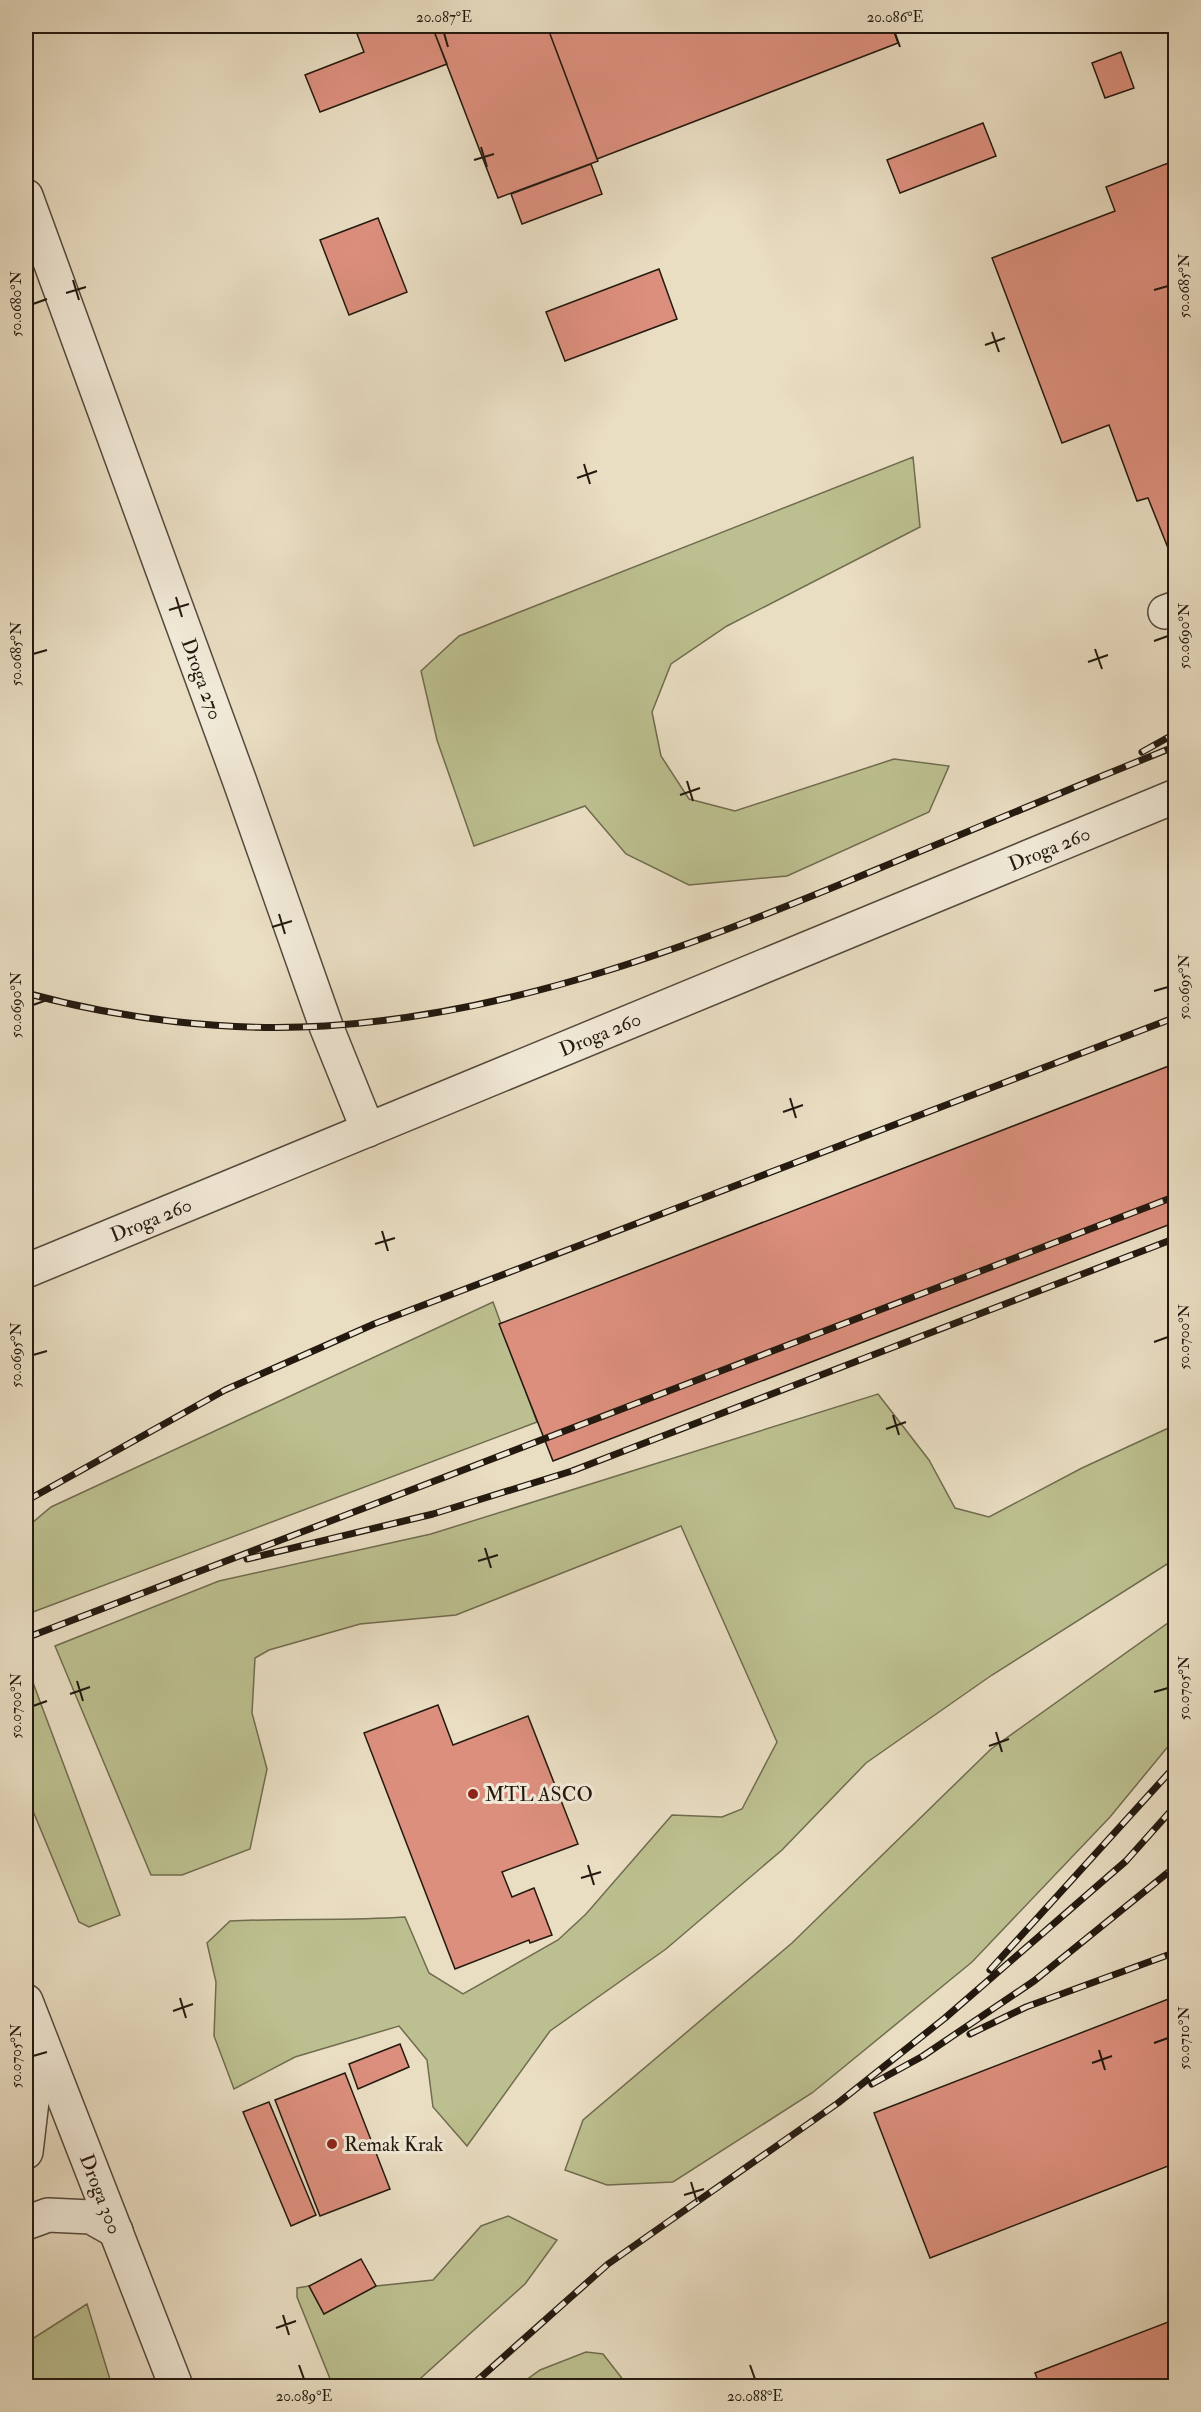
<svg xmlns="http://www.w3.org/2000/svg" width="1201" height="2412" viewBox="0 0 1201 2412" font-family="'IM FELL Double Pica',serif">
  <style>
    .green { fill: #bcbf8f; stroke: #706c4f; stroke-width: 1.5 }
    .building { fill: #dc8f7d; stroke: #23190f; stroke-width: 1.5 }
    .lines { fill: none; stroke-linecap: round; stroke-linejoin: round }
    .minor-casing { stroke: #544a3c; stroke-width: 36 }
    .minor { stroke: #f1e9d7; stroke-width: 33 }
    .rail-casing { stroke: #23190f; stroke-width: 7 }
    .rail { stroke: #f1e9d7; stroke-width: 4.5; stroke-dasharray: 14; stroke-linecap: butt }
    .ticks { fill: none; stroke: #23190f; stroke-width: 2 }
    .poi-dot { fill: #8f2418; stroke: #f1e9d7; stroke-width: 2 }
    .labels { text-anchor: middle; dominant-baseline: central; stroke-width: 6; stroke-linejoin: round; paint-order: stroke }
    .street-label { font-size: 20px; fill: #23190f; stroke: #f1e9d7 }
    .poi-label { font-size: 20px; fill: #23190f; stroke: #f1e9d7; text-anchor: start }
    .neatline { fill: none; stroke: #23190f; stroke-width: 2 }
    .ticks-label { font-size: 15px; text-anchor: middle; fill: #23190f }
  </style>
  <rect width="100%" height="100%" fill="#e9ddc2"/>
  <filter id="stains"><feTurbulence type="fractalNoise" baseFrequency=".00333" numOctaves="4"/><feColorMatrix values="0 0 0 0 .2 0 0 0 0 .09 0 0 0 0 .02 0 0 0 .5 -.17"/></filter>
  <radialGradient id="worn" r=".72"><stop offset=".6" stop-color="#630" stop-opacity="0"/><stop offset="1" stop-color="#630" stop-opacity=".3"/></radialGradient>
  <!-- green -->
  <path class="green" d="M913,457L920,527L727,626L671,664L652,712L661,756L689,799L735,811L894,759L949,766L929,812L787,876L689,885L626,854L585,806L474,846L437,740L421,671L459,636Z
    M493,1302L537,1422L33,1612L26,1588V1528L51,1507Z
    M878,1394L929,1460L955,1508L989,1517L1082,1468L1175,1425V1559L992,1675L866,1763L782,1850L666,1949L550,2031L467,2146L433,2107L427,2060L399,2026L295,2057L234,2089L214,2036L216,1982L207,1943L230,1921C289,1918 347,1921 405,1917L429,1973L463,1994L558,1940L586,1914L672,1815L722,1817L742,1809L777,1742L681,1526L456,1615L360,1624L269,1650L255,1658L252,1713L267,1769L250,1849L182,1875H151L55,1646L219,1581L431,1534Z
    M1175,1618V1738L1110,1817L972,1962L812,2093L673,2182L607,2185L565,2170L583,2120L792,1943L991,1749Z
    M26,1664L120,1915L89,1927L79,1922L26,1794Z
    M508,2216L557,2240L525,2284L412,2386H333L297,2297V2288L309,2286L324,2314L376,2286L433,2280L481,2226Z
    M87,2304L112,2386H26V2343Z
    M586,2352L603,2354L628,2386H518L540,2370Z"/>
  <!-- building -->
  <path class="building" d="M354,26H432L447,64L320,112L305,75L364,52Z
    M432,26H547L598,161L498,198Z
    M547,26H892L898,43L597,159Z
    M1121,52L1134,88L1105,98L1092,63Z
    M983,123L996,156L900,193L887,160Z
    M1176,160V568L1148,498L1137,501L1109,425L1062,443L992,258L1115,211L1106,187Z
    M591,164L602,194L522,224L511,194Z
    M378,218L407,292L349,315L320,240Z
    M659,269L677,319L565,361L546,312Z
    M1176,1053V1222L553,1461L499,1324L1174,1064L1171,1055Z
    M438,1705L453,1745L528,1716L578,1844L502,1872L512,1897L534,1888L552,1935L530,1943L529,1940L455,1969L364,1733Z
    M1176,1996V2163L930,2258L874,2113Z
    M400,2044L409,2067L358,2089L349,2064Z
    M345,2073L390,2189L320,2216L275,2100Z
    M269,2102L316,2215L291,2226L243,2112Z
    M361,2259L376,2286L324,2314L309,2286Z
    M1176,2319V2386H1040L1035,2373Z"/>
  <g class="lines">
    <defs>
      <g id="minor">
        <path id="s1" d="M26,196L240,782L326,1026L368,1130"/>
        <path d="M1165,612L1176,608"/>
        <path id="s2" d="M26,1271L1176,796"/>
        <path id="s3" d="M26,2001L176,2386"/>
        <path d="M26,2152L39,2042"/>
        <path d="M26,2223L48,2215L91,2217L116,2231"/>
      </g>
    </defs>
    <!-- minor casing -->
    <use href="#minor" class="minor-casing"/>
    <!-- minor -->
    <use href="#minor" class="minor"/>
    <defs>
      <path id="rail" d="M1142,752L1176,733
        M26,993C121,1019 226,1032 325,1026C519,1014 702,942 880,868C978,827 1077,786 1176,746
        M26,1501L225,1390L374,1324L1176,1017
        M247,1559L433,1514L572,1471L1176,1238
        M26,1638L1176,1196
        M990,1970L1176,1765
        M970,2034L1026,2007L1176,1952
        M872,2084L923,2056L1034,1981L1176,1866
        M471,2386L608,2264L838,2103L945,2018L1126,1861L1176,1805"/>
    </defs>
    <!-- rail casing -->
    <use href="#rail" class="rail-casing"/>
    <!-- rail -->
    <use href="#rail" class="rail"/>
  </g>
  <!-- ticks -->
  <path class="ticks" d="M444,33L448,47M895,33L900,47M481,147L487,167M474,160L494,154M73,280L79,300M1154,290L1168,286M66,293L86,287M33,304L47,299M992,332L999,352M985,345L1005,338M584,464L590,484M577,478L597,471M176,597L182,617M169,610L189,604M1154,641L1168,636M1095,649L1102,669M33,654L47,650M1088,662L1108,655M687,781L693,801M680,795L700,788M279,914L285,934M272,927L292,921M1154,991L1168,987M33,1005L47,1000M790,1098L796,1118M783,1112L803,1105M382,1231L388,1251M375,1244L395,1238M1154,1342L1168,1337M33,1355L47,1351M893,1415L899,1435M886,1429L906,1422M485,1548L491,1568M478,1561L498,1555M77,1681L83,1701M1154,1692L1168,1688M70,1694L90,1687M33,1706L47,1701M996,1732L1002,1752M989,1746L1009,1739M588,1865L594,1885M581,1878L601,1872M180,1998L186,2018M173,2011L193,2004M1154,2043L1168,2038M1099,2050L1105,2070M33,2056L47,2052M1092,2063L1112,2056M691,2182L697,2202M684,2195L704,2189M283,2315L289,2335M276,2328L296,2321M299,2365L304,2379M750,2365L755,2379"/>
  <!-- markers -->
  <g class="poi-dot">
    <circle cx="473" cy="1794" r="6"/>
    <circle cx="332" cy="2144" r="6"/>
  </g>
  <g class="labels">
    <!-- street labels -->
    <g class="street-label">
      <text stroke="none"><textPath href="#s1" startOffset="514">Droga 270</textPath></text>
      <text stroke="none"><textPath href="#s2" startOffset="1107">Droga 260</textPath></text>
      <text stroke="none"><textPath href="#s2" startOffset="621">Droga 260</textPath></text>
      <text stroke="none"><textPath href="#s2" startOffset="135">Droga 260</textPath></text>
      <text stroke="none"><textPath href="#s3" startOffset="207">Droga 300</textPath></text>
    </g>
    <!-- poi labels -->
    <g class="poi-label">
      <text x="485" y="1794">MTL ASCO</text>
      <text x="344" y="2144">Remak Krak</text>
    </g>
  </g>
  <!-- margin -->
  <rect width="1201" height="2412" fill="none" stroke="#e9ddc2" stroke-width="66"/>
  <rect x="33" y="33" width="1135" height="2346" class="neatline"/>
  <g class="ticks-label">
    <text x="444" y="22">20.087°E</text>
    <text x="895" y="22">20.086°E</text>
    <text transform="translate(1184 286) rotate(-90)" y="5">50.0685°N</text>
    <text transform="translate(16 304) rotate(-90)" y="5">50.0680°N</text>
    <text transform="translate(1184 636) rotate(-90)" y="5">50.0690°N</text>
    <text transform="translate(16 654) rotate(-90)" y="5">50.0685°N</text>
    <text transform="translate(1184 987) rotate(-90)" y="5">50.0695°N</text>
    <text transform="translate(16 1005) rotate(-90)" y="5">50.0690°N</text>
    <text transform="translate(1184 1337) rotate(-90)" y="5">50.0700°N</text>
    <text transform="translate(16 1355) rotate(-90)" y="5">50.0695°N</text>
    <text transform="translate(1184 1688) rotate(-90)" y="5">50.0705°N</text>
    <text transform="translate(16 1706) rotate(-90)" y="5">50.0700°N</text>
    <text transform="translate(1184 2038) rotate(-90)" y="5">50.0710°N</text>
    <text transform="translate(16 2056) rotate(-90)" y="5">50.0705°N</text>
    <text x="304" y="2401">20.089°E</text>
    <text x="755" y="2401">20.088°E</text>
  </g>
  <rect width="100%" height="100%" filter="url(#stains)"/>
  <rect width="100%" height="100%" fill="url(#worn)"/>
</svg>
